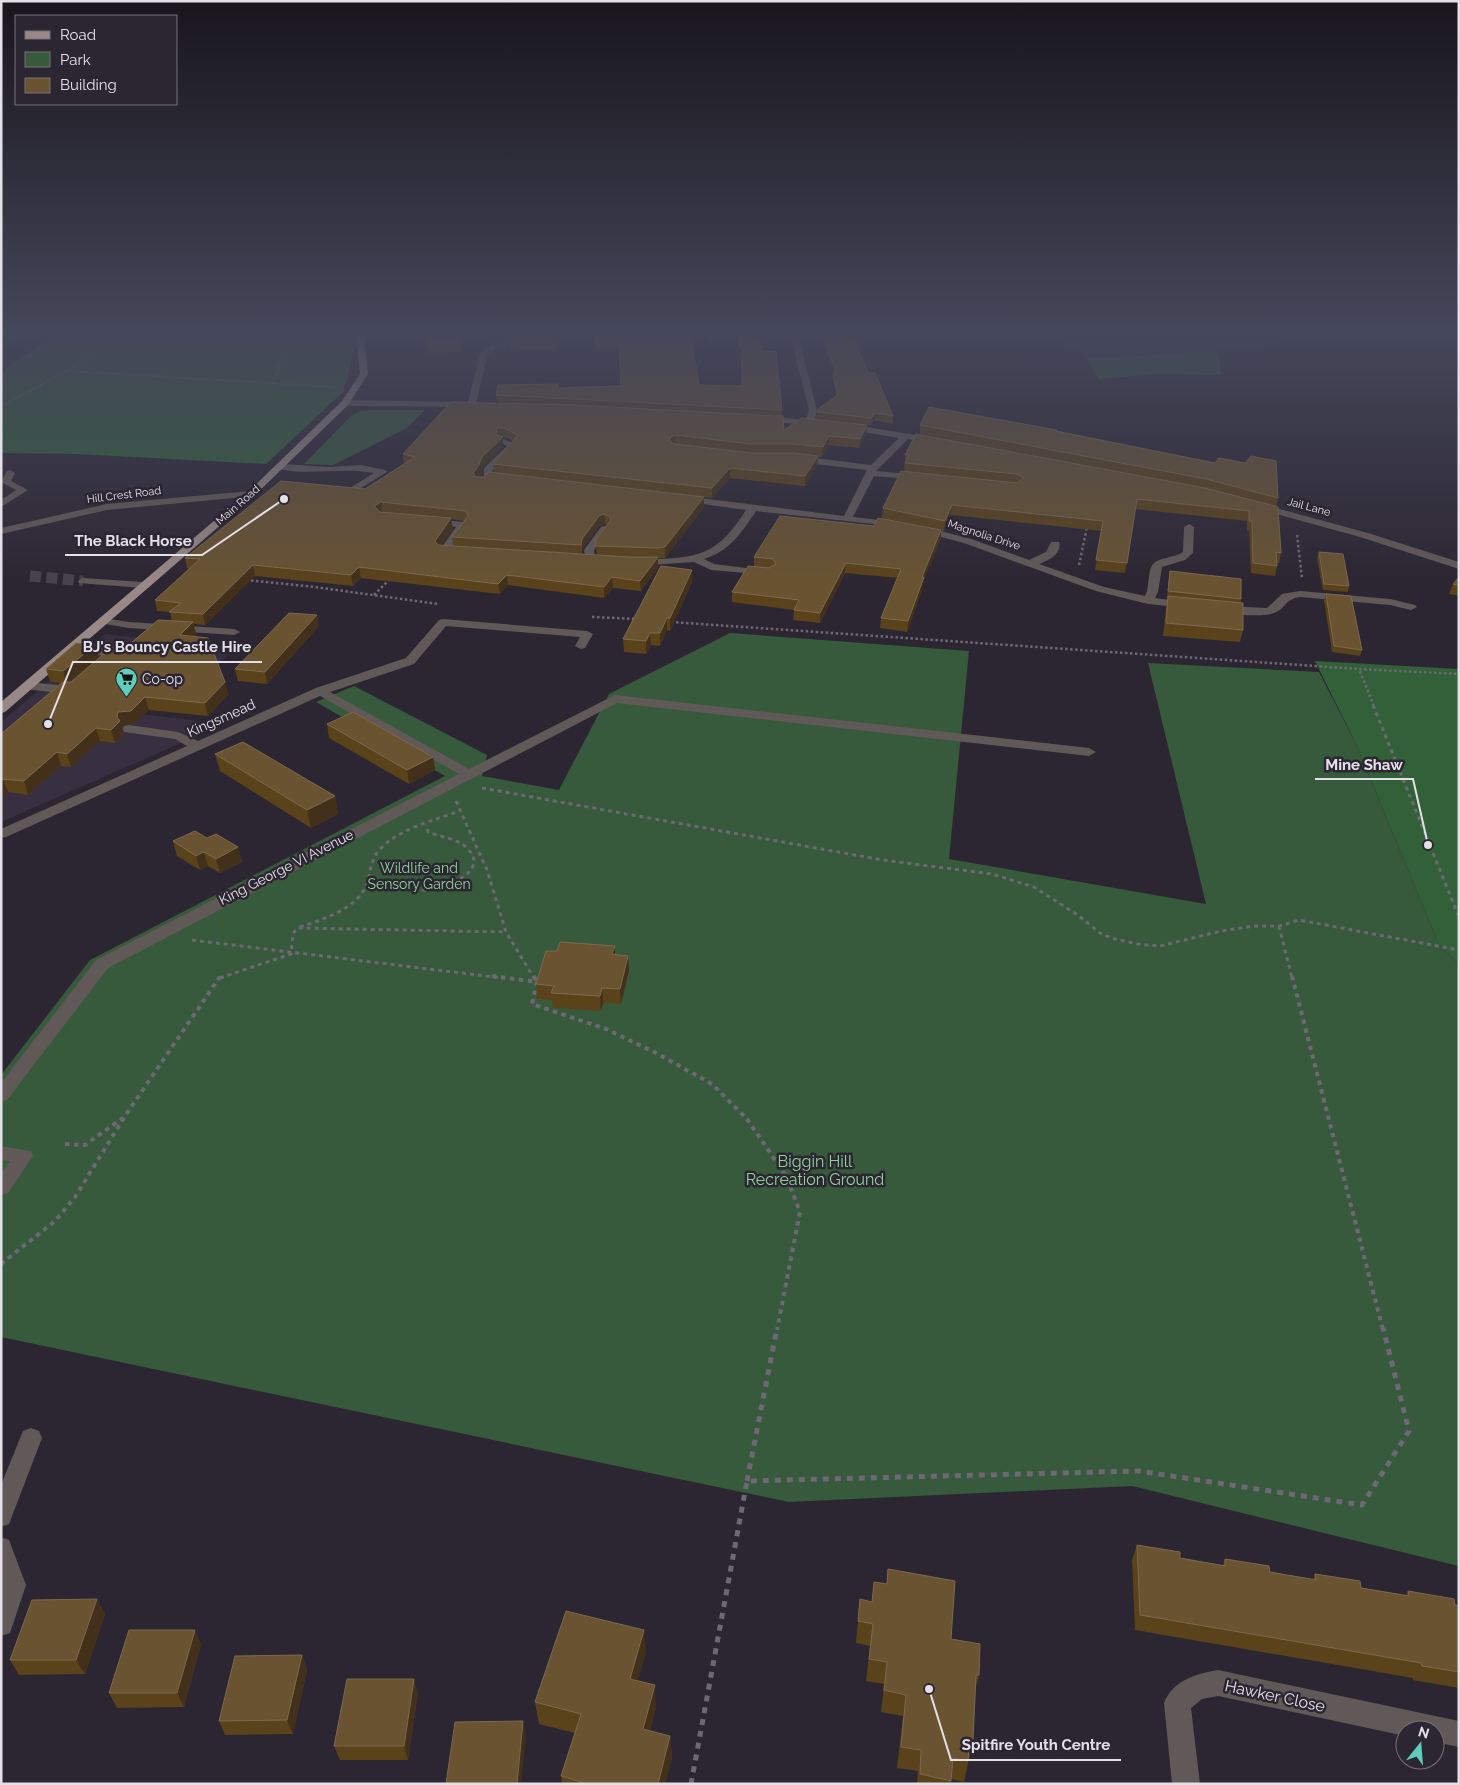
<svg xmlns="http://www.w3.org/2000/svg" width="1460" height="1785" viewBox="0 0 1460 1785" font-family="Raleway,sans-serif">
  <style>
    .built { fill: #383040 }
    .green { fill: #365a3b }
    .forest { fill: #326139 }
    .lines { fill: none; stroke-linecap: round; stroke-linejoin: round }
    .minor-tunnel { stroke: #48424d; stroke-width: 11; stroke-dasharray: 11 5.5; stroke-linecap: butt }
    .path-far4 { stroke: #6d6873; stroke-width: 2; stroke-dasharray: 2 2; stroke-linecap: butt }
    .path-far3 { stroke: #6d6873; stroke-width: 2.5; stroke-dasharray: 2.5 2.5; stroke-linecap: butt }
    .path-far2 { stroke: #6d6873; stroke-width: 3; stroke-dasharray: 4 4; stroke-linecap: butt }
    .path-far1 { stroke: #6d6873; stroke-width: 4; stroke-dasharray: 4.5 4.5; stroke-linecap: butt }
    .path { stroke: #6d6873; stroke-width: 5; stroke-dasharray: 6 6; stroke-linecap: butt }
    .minor { fill: #615958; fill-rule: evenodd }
    .major { fill: #988886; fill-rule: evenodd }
    .wall { fill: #5a421b; fill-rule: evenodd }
    .shaded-wall { fill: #42301b }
    .building { fill: #695331; stroke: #7c694e }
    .labels { text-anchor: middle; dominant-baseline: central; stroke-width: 5; stroke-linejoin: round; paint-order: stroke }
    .far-street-label { font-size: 11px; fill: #e4e0e8; stroke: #2c2632 }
    .poi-label { font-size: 14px; fill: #e4e0e8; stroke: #2c2632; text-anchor: start }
    .street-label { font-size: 14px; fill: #e4e0e8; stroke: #2c2632 }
    .park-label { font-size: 14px; fill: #8dd496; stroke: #2c2632 }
    .near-park-label { font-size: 16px; fill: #8dd496; stroke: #2c2632 }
    .near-street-label { font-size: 16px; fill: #e4e0e8; stroke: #2c2632 }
    .leader { fill: none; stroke: #e4e0e8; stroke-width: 2 }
    .callout-dot { fill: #e4e0e8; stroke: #2c2632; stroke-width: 2 }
    .callout-label { font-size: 15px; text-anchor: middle; font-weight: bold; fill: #e4e0e8; stroke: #2c2632; stroke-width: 5; stroke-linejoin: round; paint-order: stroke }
  </style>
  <rect width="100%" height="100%" fill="#2c2632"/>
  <!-- built -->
  <path class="built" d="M1050,334H1363L1214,351L1086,359Z
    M105,634L233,649L218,665L141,714L224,724L1,822V722Z"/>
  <!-- green -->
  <path class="green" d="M369,410H425L407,428L333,465L304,464L352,415L359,411Z
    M730,633L969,651L949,859L1206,904L1148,663L1319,672L1356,744L1439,945L1459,964V1566L1132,1486L789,1502L1,1337V1075L90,960L445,776L316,702L354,686L487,755L482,776L559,790L609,694Z"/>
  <!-- forest -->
  <path class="forest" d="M55,334H358L344,391L266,464L77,454L1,453V372Z
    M1214,351L1220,364L1221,375L1155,374L1099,379L1086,359Z
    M1315,661L1459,669V964L1439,945L1356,744Z"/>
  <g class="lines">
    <!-- minor-tunnel -->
    <path class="minor-tunnel" d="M30,576L83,581"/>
    <!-- path-far4 -->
    <path class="path-far4" d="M67,371L336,387
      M273,384L290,334
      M1,406L67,371L118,334"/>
    <!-- path-far3 -->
    <path class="path-far3" d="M1297,535L1302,578
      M1079,565L1087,527
      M246,580L315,587L438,604
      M374,595L389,580
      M592,617L638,619
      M671,622L1359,669
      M1374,706L1359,669L1459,674"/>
    <!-- path-far2 -->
    <path class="path-far2" d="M1373,705L1459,917
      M482,788L883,860L992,874L1034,887L1079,916L1100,933L1111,938L1137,944L1160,946L1221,931L1254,926H1279L1299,920L1459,950
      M456,801L487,870L506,932L534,978
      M368,877C387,882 403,891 424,890C442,890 492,872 467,848C457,838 440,837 428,832L426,825
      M1279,926L1292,978
      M300,927C324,919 360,908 368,881C371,869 371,859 380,849C400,828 433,821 459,811
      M192,940L502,978
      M220,978L291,954L293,934L297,928L506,932"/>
    <!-- path-far1 -->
    <path class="path-far1" d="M492,976L537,982L532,1004L606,1029L656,1053L712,1084L747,1119L786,1176L800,1212L777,1330
      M534,976L537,982
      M1292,976L1383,1330
      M65,1144L85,1145L123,1118
      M1,1264L55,1221L75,1197L125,1116L219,978L224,976"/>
    <!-- path -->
    <path class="path" d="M747,1481L777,1328
      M691,1784L747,1481L1139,1471L1362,1505L1409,1431L1383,1328"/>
    <!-- minor -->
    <path class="minor" d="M19,334H29L1,347V342Z
      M525,334H536L499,347L488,354L475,407L345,406L341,403L345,400L468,402L481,351L493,343Z
      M585,334H626L622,336H589Z
      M705,334H713L717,340L710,342Z
      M790,334H798L817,410L815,420L819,421V425L764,422L760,419L764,416L806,420L809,410Z
      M848,424L934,438L938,441L934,444L908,439L876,471L919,475L922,476V480L874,476L853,517L897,522L901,523V527L756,511C742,532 730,551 704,559L714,564L770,571L771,573L770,575L711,570L694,562L650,565H639L634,562C639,557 649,559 656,559C705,558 720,550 746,510L681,501V497L684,496L844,516L867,470L798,462L793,459L798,456L871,465L899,438L845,429V425Z
      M501,438L517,445L492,471L490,479H484V468L507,446L497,441Z
      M281,464L331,467L361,465L385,470L387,472L348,496L343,493L345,491L374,473C342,467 309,476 278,469L276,467Z
      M10,470L15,473L11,481L28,490L1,507V500L16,490L1,482L7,471Z
      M251,491L256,494L254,496L107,510L1,534V528L107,504Z
      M1261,504L1368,533L1459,562V569L1360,537L1258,509L1256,507Z
      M433,519L463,522L468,525L447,554H439L438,552L456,527L429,524L428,522Z
      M1189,524L1194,527L1193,553L1185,560L1162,567L1158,592L1155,598L1191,603L1193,605L1191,607L1187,608L1148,604L1096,591L964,543L918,531L917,529L922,526L971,539L1029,560L1046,552L1051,542H1059C1062,554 1049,560 1039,564L1104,587L1145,596C1150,587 1147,572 1153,564C1159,557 1175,558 1183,552L1184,527Z
      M605,526L610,529L594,550L595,561L594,563H586L584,550L601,527Z
      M83,578L143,582L148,585L143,588L79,583L78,581Z
      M1300,591L1390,599L1415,605L1417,607L1411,610L1390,605L1300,597C1283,600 1287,608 1274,613C1264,617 1224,616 1216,609L1222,606L1267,608L1282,594Z
      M103,618L129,622L234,629L240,632L234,635L129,628L99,623L97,621L99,619Z
      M443,619L587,631L593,634L585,648L581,649L575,646L580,637L446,626L414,664L330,692L469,769L615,695L1089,748L1096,752L1089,756L617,703L108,968L7,1100L1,1102V1083L96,960L459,774L320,696L6,837L1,838V829L187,746L175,739L124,732L123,729L124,726L129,725L178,732L198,741L316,688L406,658L439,620Z
      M77,645L114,650L120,654L108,665L104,666L98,662L104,656L73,651L71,649Z
      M28,682L68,686L73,684L79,688L70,694L24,689L22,686L24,683Z
      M1,1146L31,1151L33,1156L8,1193L1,1195V1173L10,1161L1,1160Z
      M31,1428L39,1431L42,1438L9,1524L1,1527V1485L23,1431Z
      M1,1537L9,1540L26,1585L10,1633L1,1636Z
      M1218,1670L1459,1721V1747L1435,1742V1730H1405V1736L1218,1696L1202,1699L1191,1708L1200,1784H1172L1164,1703C1173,1680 1196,1674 1218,1670Z"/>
    <!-- major -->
    <path class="major" d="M356,334H364L368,374L348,405L254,496L5,712L1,713V702L248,492L342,401L360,374Z"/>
  </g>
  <!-- wall -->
  <path class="wall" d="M464,334L461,352L428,353L427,344Z
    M513,334H553L555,349L511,351L510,341Z
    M691,334L699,385L742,386V356L735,334H758L762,351L782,410V416L784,430L867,425L866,435L859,448L829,445L822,457L794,453H751L675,444L751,453L818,456L817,466L805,486L730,478L712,498L704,497V507L665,558H658V568L641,591L613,588L604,598L508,585L500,594L361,578L353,586L255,576L205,625L194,624L196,634L194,636L225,682L228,695L208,716L149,710L134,724L122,725V727L124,734L115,743L100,741L71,767L61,766L28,795L8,792L1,798V734L61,683L50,681L46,669L99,658L69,682H71L124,649L172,621L170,612L157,611L155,600L190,569L187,568L185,558L365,489L404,464L403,454L550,405L497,402L496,395L558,388L621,386L619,347L595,348V342ZM502,437H505L513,441L493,464L494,473L483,477H479L480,475L483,467L503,447ZM451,519L465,521L452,537L453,546H440L453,529ZM605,524L607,525L595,540L597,555L582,554V549L599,526Z
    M822,334H854L863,362L893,416V424L874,420L871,425L816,419L817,412L836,396L833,380L834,373Z
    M920,425L1057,430V432L1278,498L1276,507L1281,553L1279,563H1277V566L1275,576L1251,573L1249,531H1247V521L1135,509L1125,573L1095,570L1102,531L951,515L944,531L941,530V539L923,581V587L907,632L880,628L881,618L898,578L845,573L820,623L793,620L794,610L732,602V592L754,567V557L874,526L882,518L883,508L904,472L905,455L1204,488L920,434Z
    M1319,552L1349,586L1348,592L1323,590L1317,558Z
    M692,570V582L670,631L667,630L660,646L651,645L646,654L624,652L623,639Z
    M1170,571L1241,599V603L1243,630L1240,642L1163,636L1166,608L1168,598L1167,597Z
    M1459,577V596L1449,594L1453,584Z
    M1326,594L1362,650L1360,656L1332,652L1324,600Z
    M319,626L267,684L238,681L235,669Z
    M327,724L433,757L435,770L409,784L329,738Z
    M215,754L335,796L338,814L311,828L220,771Z
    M207,838L238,847L242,862L220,873L208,866L200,870L177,856L173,841Z
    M615,946V955L628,956L629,970L621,1004L603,1003L601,1011L553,1008L552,1000L537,999L536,984L557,951Z
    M1137,1545L1180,1558L1223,1565L1225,1559L1270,1572L1313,1579L1315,1574L1361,1588L1406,1595L1408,1591L1459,1606V1688L1413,1680V1678L1135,1630L1132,1560Z
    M888,1569L951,1639L979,1675L975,1690L973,1740L964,1782L951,1779V1784H917L918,1771L897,1768L903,1716L881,1712L884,1684L866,1681L870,1646L856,1643L860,1599L872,1602L887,1584Z
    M97,1599L105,1614L85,1674L19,1675L10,1660Z
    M201,1644L184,1707L117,1708L109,1693Z
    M646,1652L637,1681L656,1707L650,1731L670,1736L672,1758L665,1784H562L561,1776L575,1733L539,1724L535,1702Z
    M302,1655L307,1670L293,1734L225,1735L219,1721Z
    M418,1693L408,1760H340L334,1746Z"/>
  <!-- shaded-wall -->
  <path class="shaded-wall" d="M462,334H464L461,352L460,343Z
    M875,413L874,420L871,425L872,418Z
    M867,425L866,435L859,448L860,439Z
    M497,428L498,437H503V447L483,467L480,475L474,483L473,473L482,457L496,435Z
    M675,435V444L670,448V438Z
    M829,436V445L822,457L823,447Z
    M818,456L817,466L805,486V476Z
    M730,468V478L712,498V488Z
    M704,497V507L665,558V547Z
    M381,502L382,512L375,516L374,506Z
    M952,505L951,515L944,531L945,521Z
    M604,514L605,524L599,526L582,549V555V539L599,516Z
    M451,518L453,529L436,551L435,541Z
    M941,530V539L923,581V587L907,632L908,621L922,577Z
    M658,557V568L641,591L640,581Z
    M846,563L845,573L820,623V613Z
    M253,565L255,576L205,625L203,614Z
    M359,567L361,578L353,586L351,575Z
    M692,570V582L670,631V618Z
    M507,575L508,585L500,594L498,584Z
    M612,577L613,588L604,598V587Z
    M317,615L319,626L267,684L265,672Z
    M667,618V630L660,646V633Z
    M193,622L196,634L183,647L180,635Z
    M650,633L651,645L646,654V641Z
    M95,645L99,658L67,683L63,671Z
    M225,682L228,695L208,716L205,703Z
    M145,697L149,710L134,724L122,725V727L124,734L115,743L111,730L117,717L118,712Z
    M96,728L100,741L71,767L67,754Z
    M57,752L61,766L28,795L24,781Z
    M433,757L435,770L409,784L407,770Z
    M3,779L8,792L1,798V780Z
    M335,796L338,814L311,828L307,810Z
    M238,847L242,862L220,873L216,859Z
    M204,852L208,866L200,870L196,856Z
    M615,946V960L612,954Z
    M628,956L629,970L621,1004L620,989Z
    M602,988L603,1003L601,1011L600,996Z
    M97,1599L105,1614L85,1674L76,1660Z
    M195,1630L201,1644L184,1707L177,1693Z
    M644,1630L646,1652L632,1701L630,1679Z
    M302,1655L307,1670L293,1734L287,1720Z
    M414,1679L418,1693L408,1760L404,1746Z
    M655,1685L656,1707L645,1751L643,1729Z
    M523,1721L526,1736L521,1784H517Z
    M670,1736L672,1758L665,1784H658Z"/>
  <!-- building -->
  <path class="building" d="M429,334H462L460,343L427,344Z
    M515,334H553L554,340L510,341L511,335Z
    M595,334H691L699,385L742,386V349L737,334H758L762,351L776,352L782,410L496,395L498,385L558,384V388L621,386L619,341L595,342Z
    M824,334H854L863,362H864L868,373H875L893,416L875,413L872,418L817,412L818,409L838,395L833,373H836Z
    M451,402L575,405L776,416H783L784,430L802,418L867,425L860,439L829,436L823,447L794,444H751L675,435L670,438V441L675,444L751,453H794L818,456L805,476L730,468L712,488L493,464L518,435L504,428H497L496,435L503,437L482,457L479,465L473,473L476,477H483L489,472L704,497L665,547L657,548L596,546L595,540L611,520L610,517L604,514L599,516L582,539L581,545L452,537L468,516L466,511L381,502L374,506L380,512L451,518L435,541L438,545L630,557H658L640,581L612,577L604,587L507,575L498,584L359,567L351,575L253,565L203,614L169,612L181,603L155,600L200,559L185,558L281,481L365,489L415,457L403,454Z
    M929,407L1057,430L1056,431L1215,463L1219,458L1245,463L1251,456L1276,461L1278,498L1206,479L920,425Z
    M916,434L1205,488L1278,507L1281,553L1276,552L1277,566L1253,563L1252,521H1249V511L1137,499L1127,563L1096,560L1103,521L952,505L945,521L883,508L901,471L1017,483L1024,478L1017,474L905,463L909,455H905Z
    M780,516L874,526L878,518L941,530L922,577H924L908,621L881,618L901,569L846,563L820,613L794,610L799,600L732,592L748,566L769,568L776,564L773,559L754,557Z
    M1319,552L1343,554L1349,586L1324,584Z
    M661,566L692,570L670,618H667L660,633H650L646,641L623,639Z
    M1170,571L1241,579V599L1168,591Z
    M1459,577V586L1453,584Z
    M1326,594L1351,596L1362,650L1334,646Z
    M1168,596L1243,603V630L1166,623Z
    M289,613L317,615L265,672L235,669Z
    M158,620L193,622L180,635L208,638L225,682L205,703L145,697L131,711L118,712L117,717L120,721L111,730L96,728L67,754L57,752L24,781L3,779L1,780V734L63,682H71L112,647L124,649Z
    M76,643L95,645L63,671L46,669Z
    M353,712L433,757L407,770L327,724Z
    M243,742L335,796L307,810L215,754Z
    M195,831L207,838L216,834L238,847L216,859L204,852L196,856L173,841Z
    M560,942L615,946L612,954L628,956L620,989L602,988L600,996L551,993L554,986L536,984L546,951H557Z
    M1137,1545L1180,1552V1558L1225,1566V1559L1269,1566L1270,1572L1316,1580L1315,1574L1360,1581L1361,1588L1409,1596L1408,1591L1454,1599L1455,1605L1459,1606V1672L1422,1666L1421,1663L1140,1615Z
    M888,1569L955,1581L951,1639L980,1644L979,1675H976L973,1740L970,1739L968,1761L953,1758L951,1781L920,1774L921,1750L901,1747L906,1695L884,1690L887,1662L869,1659L873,1624L858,1621L860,1599L872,1602L874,1582L887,1584Z
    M97,1599L76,1660H10L32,1600Z
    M566,1611L644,1630L630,1679L655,1685L643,1729L670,1736L658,1784H588L561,1776L581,1714L535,1702Z
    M129,1630H195L177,1693H109Z
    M302,1655L287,1720L219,1721L235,1656Z
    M347,1679H414L404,1746H334Z
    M523,1721L517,1784H446L455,1722Z"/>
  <!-- sky -->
  <linearGradient id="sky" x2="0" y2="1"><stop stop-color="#18151c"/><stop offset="0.57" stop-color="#45475a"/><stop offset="1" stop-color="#45475a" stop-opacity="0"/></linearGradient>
  <rect width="1460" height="584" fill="url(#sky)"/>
  <!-- icons -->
  <defs>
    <symbol id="supermarket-pin" viewBox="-11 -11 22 30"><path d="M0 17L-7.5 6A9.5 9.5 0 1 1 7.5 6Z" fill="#5ccebb" stroke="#2c2632"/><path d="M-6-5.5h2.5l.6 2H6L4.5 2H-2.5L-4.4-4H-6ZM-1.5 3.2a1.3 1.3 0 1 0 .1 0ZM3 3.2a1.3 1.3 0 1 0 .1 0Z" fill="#111"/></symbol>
  </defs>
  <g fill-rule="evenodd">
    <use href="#supermarket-pin" x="114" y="666" width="25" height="34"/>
  </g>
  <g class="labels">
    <!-- far-street labels -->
    <g class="far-street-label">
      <text transform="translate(124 495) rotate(-7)">Hill Crest Road</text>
      <text transform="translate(238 505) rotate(-41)">Main Road</text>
      <text transform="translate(1309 507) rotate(15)">Jail Lane</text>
      <text transform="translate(984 535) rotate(18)">Magnolia Drive</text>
    </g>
    <!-- poi labels -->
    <g class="poi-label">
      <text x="142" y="679">Co-op</text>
    </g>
    <!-- street labels -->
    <g class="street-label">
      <text transform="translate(221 718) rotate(-24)">Kingsmead</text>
      <text transform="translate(286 867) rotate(-27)">King George VI Avenue</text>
    </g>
    <!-- park labels -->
    <g class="park-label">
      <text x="419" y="868">Wildlife and<tspan x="419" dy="16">Sensory Garden</tspan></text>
    </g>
    <!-- near-park labels -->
    <g class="near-park-label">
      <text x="815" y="1161">Biggin Hill<tspan x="815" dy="18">Recreation Ground</tspan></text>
    </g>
    <!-- near-street labels -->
    <g class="near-street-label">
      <text transform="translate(1275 1696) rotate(12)">Hawker Close</text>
    </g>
  </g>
  <!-- callouts -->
  <path class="leader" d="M284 499L202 555H65M48 724L73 662H262M1428 845L1413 779H1315M929 1689L951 1760H1121"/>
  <g class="callout-dot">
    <circle cx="284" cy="499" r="5"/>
    <circle cx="48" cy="724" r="5"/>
    <circle cx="1428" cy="845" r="5"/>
    <circle cx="929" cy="1689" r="5"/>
  </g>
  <g class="callout-label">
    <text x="133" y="546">The Black Horse</text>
    <text x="167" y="652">BJ's Bouncy Castle Hire</text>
    <text x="1364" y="770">Mine Shaw</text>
    <text x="1036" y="1750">Spitfire Youth Centre</text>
  </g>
  <!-- border -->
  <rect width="1460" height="1785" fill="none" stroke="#e4e0e8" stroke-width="5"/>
  <!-- legend -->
  <rect x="15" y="15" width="162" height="90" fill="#2c2632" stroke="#76707b"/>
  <rect x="25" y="31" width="25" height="8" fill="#988886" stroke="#76707b"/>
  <text x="60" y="40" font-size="15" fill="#e4e0e8">Road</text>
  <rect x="25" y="52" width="25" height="15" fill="#365a3b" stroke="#76707b"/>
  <text x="60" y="65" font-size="15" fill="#e4e0e8">Park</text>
  <rect x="25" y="78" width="25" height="15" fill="#695331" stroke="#76707b"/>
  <text x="60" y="90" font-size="15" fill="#e4e0e8">Building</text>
  <!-- north arrow -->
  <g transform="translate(1420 1745) rotate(17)"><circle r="24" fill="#2c2632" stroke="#76707b"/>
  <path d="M0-4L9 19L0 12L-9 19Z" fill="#5ccebb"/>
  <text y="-8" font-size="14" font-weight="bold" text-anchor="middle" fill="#e4e0e8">N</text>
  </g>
</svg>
